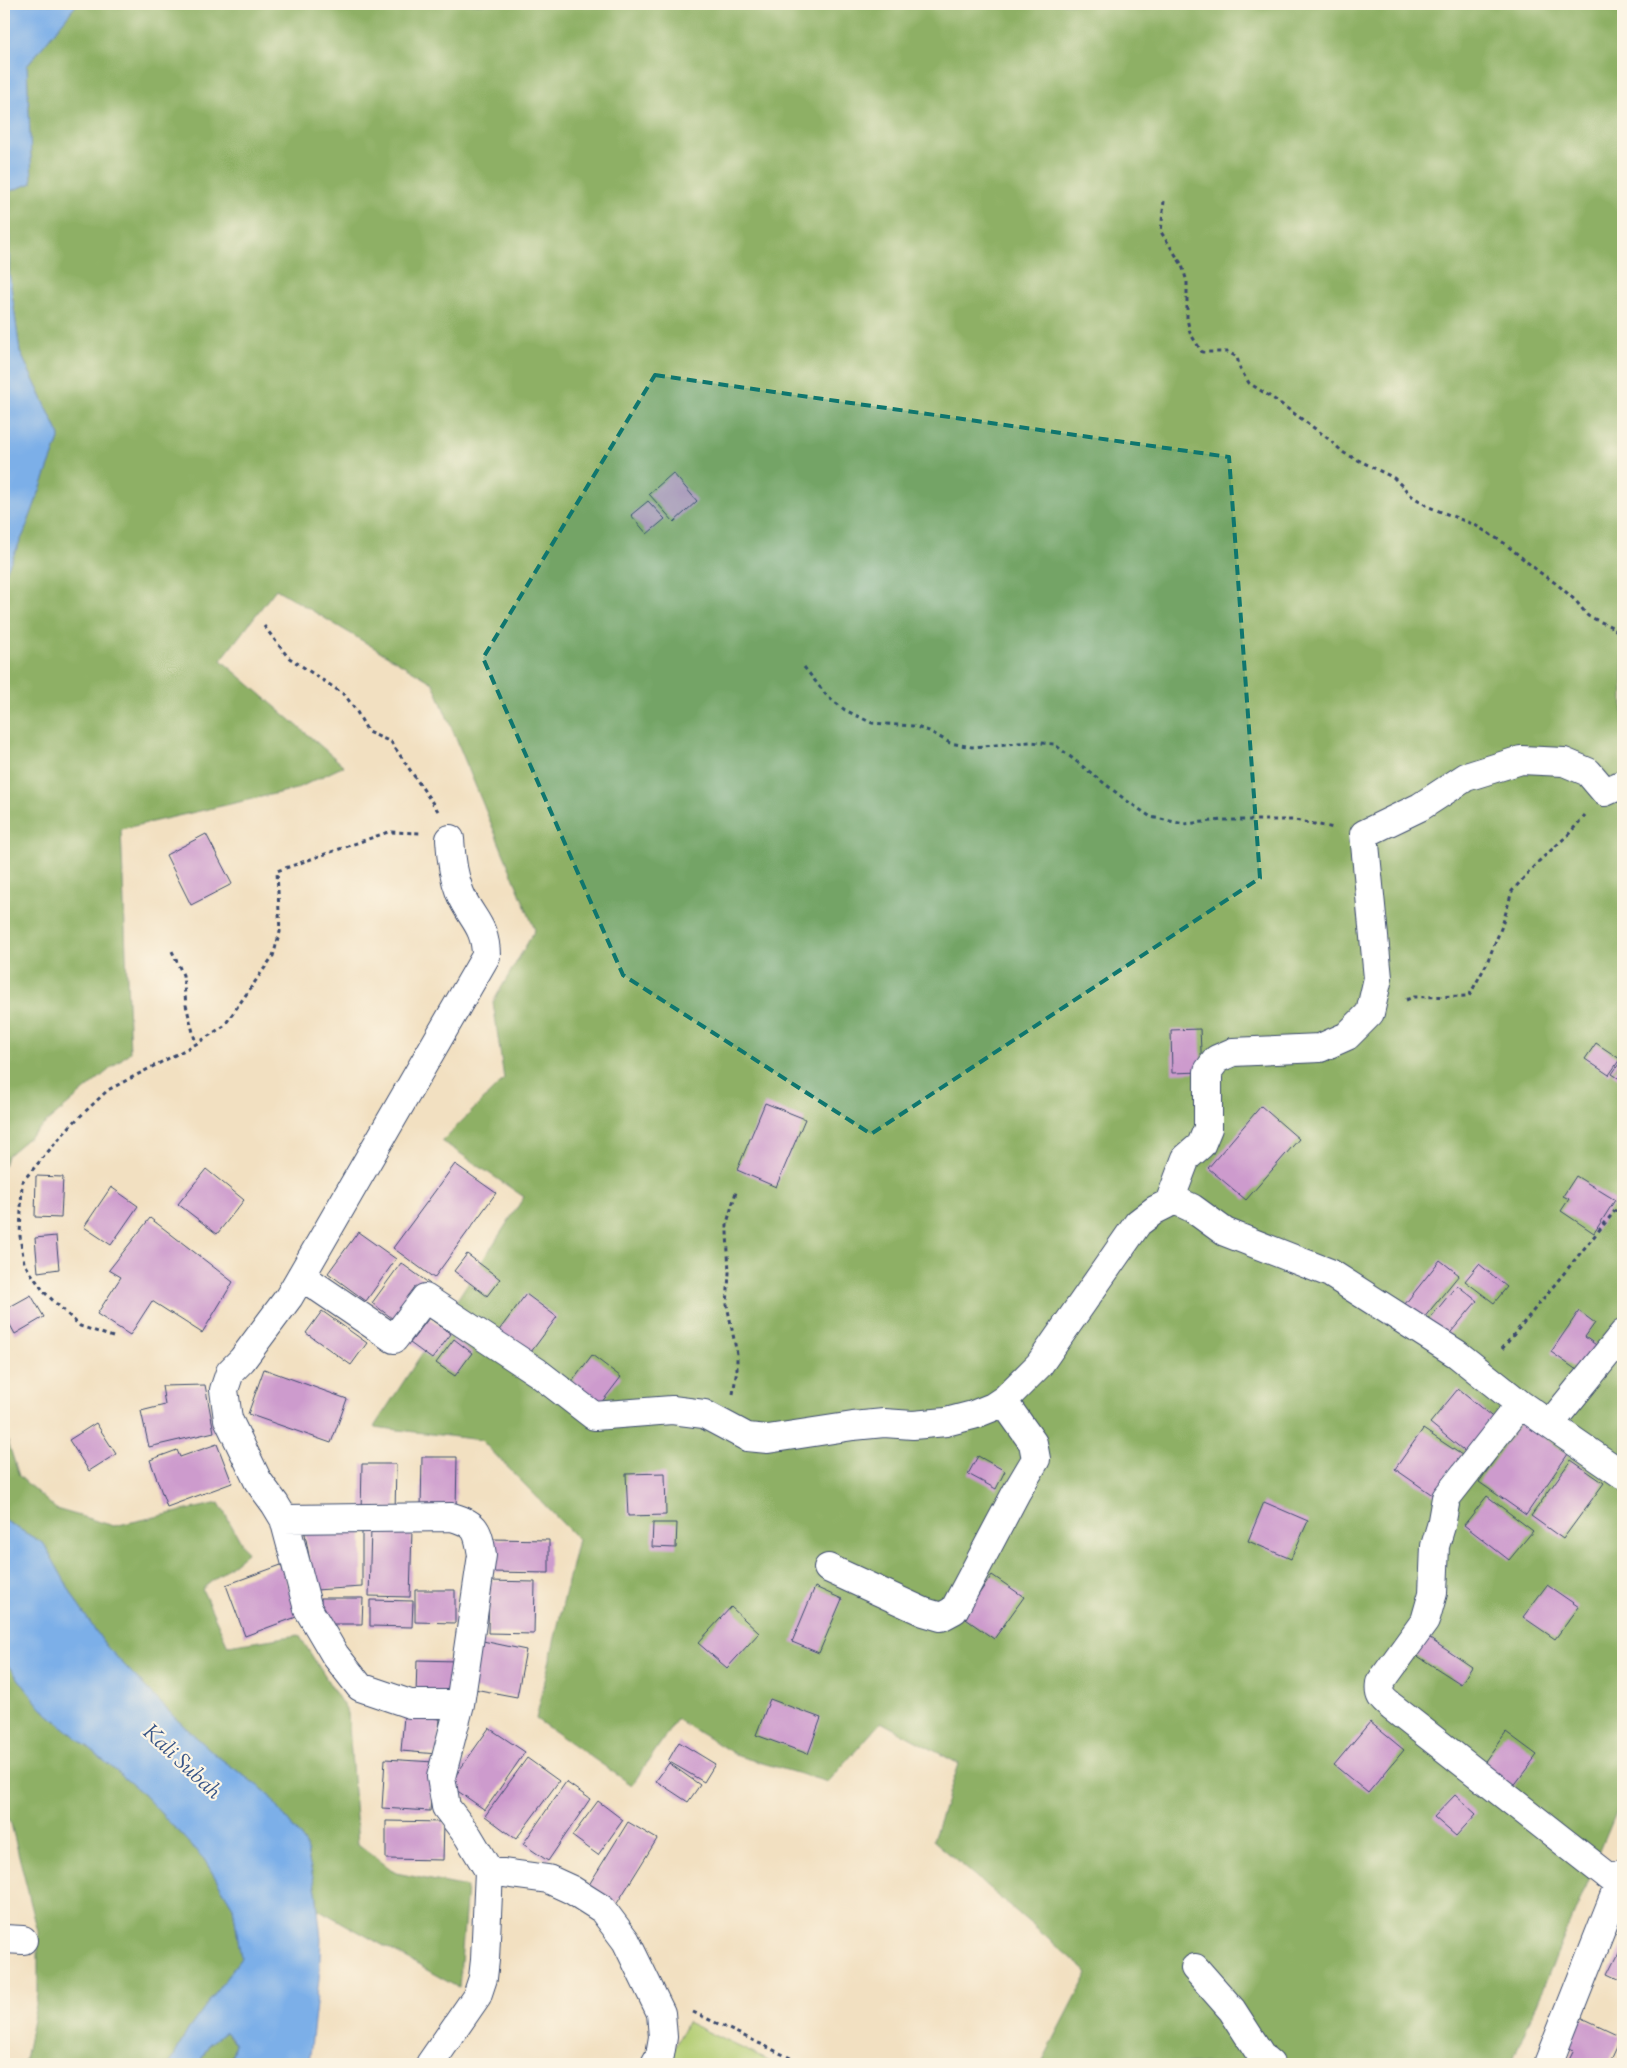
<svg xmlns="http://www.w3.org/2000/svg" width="1627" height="2068" viewBox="0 0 1627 2068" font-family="'Sorts Mill Goudy',serif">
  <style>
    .green { fill: #b3cd73; stroke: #677e68 }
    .forest { fill: #8eb065; stroke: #547062 }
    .water { fill: #7cafe8; stroke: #4c6fa3 }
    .building { fill: #cd9bcd }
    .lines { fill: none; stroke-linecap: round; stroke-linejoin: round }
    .minor-casing { stroke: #3b4a6d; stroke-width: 30 }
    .path { stroke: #3b4a6d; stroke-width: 3; stroke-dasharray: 4 4; stroke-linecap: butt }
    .minor { stroke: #fff; stroke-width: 28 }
    .marked { fill: #0f766e; fill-opacity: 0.2; stroke: #0f766e; stroke-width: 4; stroke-dasharray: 10 6; stroke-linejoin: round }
    .labels { text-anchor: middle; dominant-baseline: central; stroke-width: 4.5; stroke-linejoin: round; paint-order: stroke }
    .water-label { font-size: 22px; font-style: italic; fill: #385587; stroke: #fcf5e5 }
  </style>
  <rect width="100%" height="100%" fill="#fcf5e5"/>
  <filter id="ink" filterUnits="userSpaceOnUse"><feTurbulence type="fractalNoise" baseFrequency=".02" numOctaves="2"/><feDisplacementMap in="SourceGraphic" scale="10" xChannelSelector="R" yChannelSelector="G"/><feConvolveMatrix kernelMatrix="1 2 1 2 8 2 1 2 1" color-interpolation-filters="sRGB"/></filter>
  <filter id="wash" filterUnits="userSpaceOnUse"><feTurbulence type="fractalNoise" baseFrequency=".0096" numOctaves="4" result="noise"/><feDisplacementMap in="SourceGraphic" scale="20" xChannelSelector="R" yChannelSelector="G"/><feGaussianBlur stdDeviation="1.12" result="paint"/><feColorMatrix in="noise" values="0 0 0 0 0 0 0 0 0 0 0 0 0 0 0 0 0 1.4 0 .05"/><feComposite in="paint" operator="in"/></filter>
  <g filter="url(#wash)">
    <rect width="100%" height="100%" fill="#f2e0c1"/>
    <!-- green -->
    <path class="green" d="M687,2022L775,2064H667Z"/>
    <!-- forest -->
    <path class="forest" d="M77,4H1623V1796L1511,2064H1041L1088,1973L933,1840L959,1764L881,1722L828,1782L738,1756L677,1719L632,1785L536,1719L578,1539L481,1440L374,1427L524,1197L442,1141L504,1079L493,1002L535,930L433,683L276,589L221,660L344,766L296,789L121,829L130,1052L7,1156L4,1166V576L24,533L60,436L20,352L9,271L10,191L32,183L27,66Z
      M4,1429L19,1476L56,1509L114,1526L219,1503L247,1553L202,1589L228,1646L299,1635L348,1713L358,1844L396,1873L467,1887L459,1988L318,1909L316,1891L305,1843L266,1792L217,1756L175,1718L106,1646L78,1605L44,1544L4,1520Z
      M4,1660L41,1708L140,1791L204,1859L233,1907L241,1958L188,2030L170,2064H24L38,1995V1932L11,1824L4,1813Z
      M225,2032L235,2043L230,2064H199L209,2044Z"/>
    <!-- water -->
    <path class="water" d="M4,4H77L27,66L32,183L10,191L9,271L20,352L60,436L24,533L4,576Z
      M4,1520L44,1544L78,1605L106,1646L175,1718L217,1756L266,1792L305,1843L316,1891L321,1939L319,1979L309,2064H230L235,2043L231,2037L225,2032L209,2044L199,2064H170L188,2030L241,1958L233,1907L204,1859L140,1791L41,1708L4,1660Z"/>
    <g id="blocks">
      <!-- building -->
      <path class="building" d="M673,473L697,501L674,522L649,494Z
        M648,501L665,519L647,534L631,515Z
        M206,834L232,884L191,905L166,855Z
        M1200,1029L1202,1072L1172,1073L1171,1030Z
        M1596,1043L1620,1059L1609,1075L1585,1059Z
        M1623,1058V1081L1612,1074Z
        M765,1103L805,1119L776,1187L737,1170Z
        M1261,1106L1299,1139L1246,1200L1208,1168Z
        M455,1164L496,1193L434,1278L393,1248Z
        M206,1169L244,1200L217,1234L178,1204Z
        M36,1176L63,1177L61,1218L35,1217Z
        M1576,1176L1615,1200L1594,1233L1561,1211L1569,1199L1563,1196Z
        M111,1187L138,1206L111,1245L84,1227Z
        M150,1218L233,1282L202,1333L152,1301L130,1335L97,1314L121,1277L109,1270Z
        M358,1232L396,1259L366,1301L328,1273Z
        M56,1236L59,1269L38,1272L35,1238Z
        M467,1254L500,1279L487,1296L454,1271Z
        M1440,1260L1459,1275L1423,1319L1405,1304Z
        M401,1263L430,1284L401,1325L372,1303Z
        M1479,1264L1507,1287L1494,1303L1465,1281Z
        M1457,1285L1477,1301L1446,1338L1427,1322Z
        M526,1294L557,1317L528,1356L497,1333Z
        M31,1295L44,1317L15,1334L4,1314V1310Z
        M322,1311L367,1343L351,1365L306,1333Z
        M1579,1311L1595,1323L1585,1337L1599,1347L1581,1373L1551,1352Z
        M429,1318L451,1334L432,1359L410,1343Z
        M454,1339L472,1353L455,1376L436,1363Z
        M592,1355L621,1377L598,1407L569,1386Z
        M264,1369L347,1399L331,1443L248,1414Z
        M205,1385L214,1432L149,1447L141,1411L165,1405L162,1386Z
        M1458,1389L1496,1420L1468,1454L1430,1423Z
        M1521,1422L1568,1454L1526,1515L1479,1482Z
        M96,1423L116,1454L89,1471L69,1440Z
        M1423,1429L1462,1455L1434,1496L1395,1469Z
        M217,1444L232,1483L167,1507L150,1460L177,1450L180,1457Z
        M978,1456L1005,1471L996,1489L968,1474Z
        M422,1457H457L456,1510L421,1509Z
        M1571,1460L1604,1483L1563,1539L1531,1516Z
        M362,1464H396L395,1513L361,1512Z
        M665,1473L666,1515L628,1516L626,1474Z
        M1487,1496L1533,1531L1509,1560L1464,1525Z
        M1264,1502L1308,1521L1291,1559L1248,1541Z
        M653,1523H677L676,1548L652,1547Z
        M304,1528H362V1587L315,1590Z
        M371,1529L412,1530L410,1597L369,1596Z
        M491,1539L549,1540V1573L490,1572Z
        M281,1565L299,1616L245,1636L226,1585Z
        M992,1575L1024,1597L994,1639L963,1617Z
        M489,1581L535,1582L534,1634L488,1633Z
        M1547,1585L1579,1607L1555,1639L1523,1617Z
        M815,1587L842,1599L819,1653L792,1642Z
        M415,1590H455V1623L415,1622Z
        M321,1598H363L362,1624H321Z
        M370,1600L413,1601L412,1627L370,1626Z
        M731,1607L759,1633L727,1668L698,1643Z
        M1427,1637L1472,1667L1461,1684L1416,1655Z
        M478,1640L526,1650L517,1697L469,1688Z
        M417,1660L457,1661L456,1696L416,1695Z
        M770,1699L821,1718L808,1754L756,1735Z
        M404,1716L440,1719L437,1754L401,1751Z
        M1370,1722L1404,1750L1368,1793L1334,1765Z
        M489,1728L525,1752L485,1810L449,1785Z
        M1506,1732L1537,1755L1513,1787L1483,1764Z
        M679,1742L715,1764L704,1782L668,1761Z
        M527,1758L559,1781L516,1839L485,1816Z
        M385,1759L434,1762L430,1811L382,1808Z
        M669,1763L700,1785L688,1802L656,1781Z
        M566,1782L590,1799L548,1861L523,1844Z
        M1455,1795L1476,1814L1456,1836L1434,1817Z
        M598,1801L623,1820L598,1855L572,1836Z
        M386,1821L444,1822L443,1860L386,1859Z
        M628,1822L657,1839L616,1905L587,1888Z
        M1621,1948L1623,1949V1981L1608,1974Z
        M1578,2016L1621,2036L1609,2062L1613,2064H1567L1574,2050L1564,2046Z"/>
    </g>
  </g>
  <g filter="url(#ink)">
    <use href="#blocks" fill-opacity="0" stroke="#3b4a6d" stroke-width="1"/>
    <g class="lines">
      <defs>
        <path id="minor" d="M450,839C451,858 453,875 460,893C470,918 486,925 486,956L289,1297L242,1360L230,1372L224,1390L228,1419L258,1481L275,1504L284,1519L308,1609L335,1655L360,1687L410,1704H460
          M1169,1203L1186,1158L1201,1145L1208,1128V1071L1217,1059L1233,1052L1320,1048L1347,1036L1370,1013L1378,978L1364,834L1420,807L1466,777L1521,760L1564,762L1588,772L1605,792L1623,784
          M301,1276L394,1339L425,1298L537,1372L594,1416L672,1410L704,1414L747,1437L768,1439L853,1426L884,1423L913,1425L946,1422L973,1415L993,1407L1005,1399L1039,1365L1138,1223L1155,1210L1169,1203L1177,1201L1192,1208L1225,1232L1330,1273L1457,1354L1520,1404L1623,1475
          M1520,1404L1446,1498L1441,1526L1435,1546L1433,1593L1425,1621L1380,1683C1378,1696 1382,1699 1392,1707L1619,1885
          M1550,1424L1623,1334
          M284,1519L452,1517C477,1524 478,1531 482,1555L460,1704L441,1777L446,1807L468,1836L489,1871L485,1960L483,1978L477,1996L430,2064
          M828,1568L924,1612L941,1617L954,1610L1017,1491L1036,1459L1033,1443L1006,1405L1005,1399
          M489,1871L548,1879L572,1890L602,1909L626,1941L661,2013L663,2037L660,2055L655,2064
          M4,1939L23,1940
          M1195,1968L1232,2010L1263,2058L1270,2064
          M1548,2064L1623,1874"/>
      </defs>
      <!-- minor casing -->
      <use href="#minor" class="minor-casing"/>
      <!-- path -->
      <path class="path" d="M1164,201L1161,232L1182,265L1187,282V318L1190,333L1202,352H1228L1237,357L1240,369L1249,383L1277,401L1325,436L1344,453L1394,478L1412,496L1429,507L1475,525L1504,543L1538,571L1558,585L1576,601L1588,616L1612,627L1623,636
        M264,626L288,657L345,695L357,712L368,732L391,742L438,811
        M804,667L827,696L845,710L872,723L913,726L929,731L950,743L972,747L1030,742L1054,744L1127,801L1151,817L1184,824L1223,820H1295L1334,828
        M172,951L183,975L186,1005L196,1044
        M1406,1000L1413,997L1469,996L1486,965L1502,926L1512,891L1538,862L1568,835L1585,815
        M113,1337L80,1326L44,1292L24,1263L20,1236L22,1182L71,1125L108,1090L196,1044L224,1026L273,956L280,932L277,871L388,832L420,833
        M1502,1349L1623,1201
        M733,1394L737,1370V1354L727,1305L729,1273L727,1232V1223L736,1192
        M693,2012L803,2064"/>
      <!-- minor -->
      <use href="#minor" class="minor"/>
    </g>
  </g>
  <!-- marked area -->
  <path class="marked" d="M655,375L1229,457L1260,878L871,1134L623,975L483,658Z"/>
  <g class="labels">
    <!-- water labels -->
    <g class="water-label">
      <text transform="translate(181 1763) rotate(43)">Kali Subah</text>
    </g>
  </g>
  <!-- margin -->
  <rect width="1627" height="2068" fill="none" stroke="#fcf5e5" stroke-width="20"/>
</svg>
